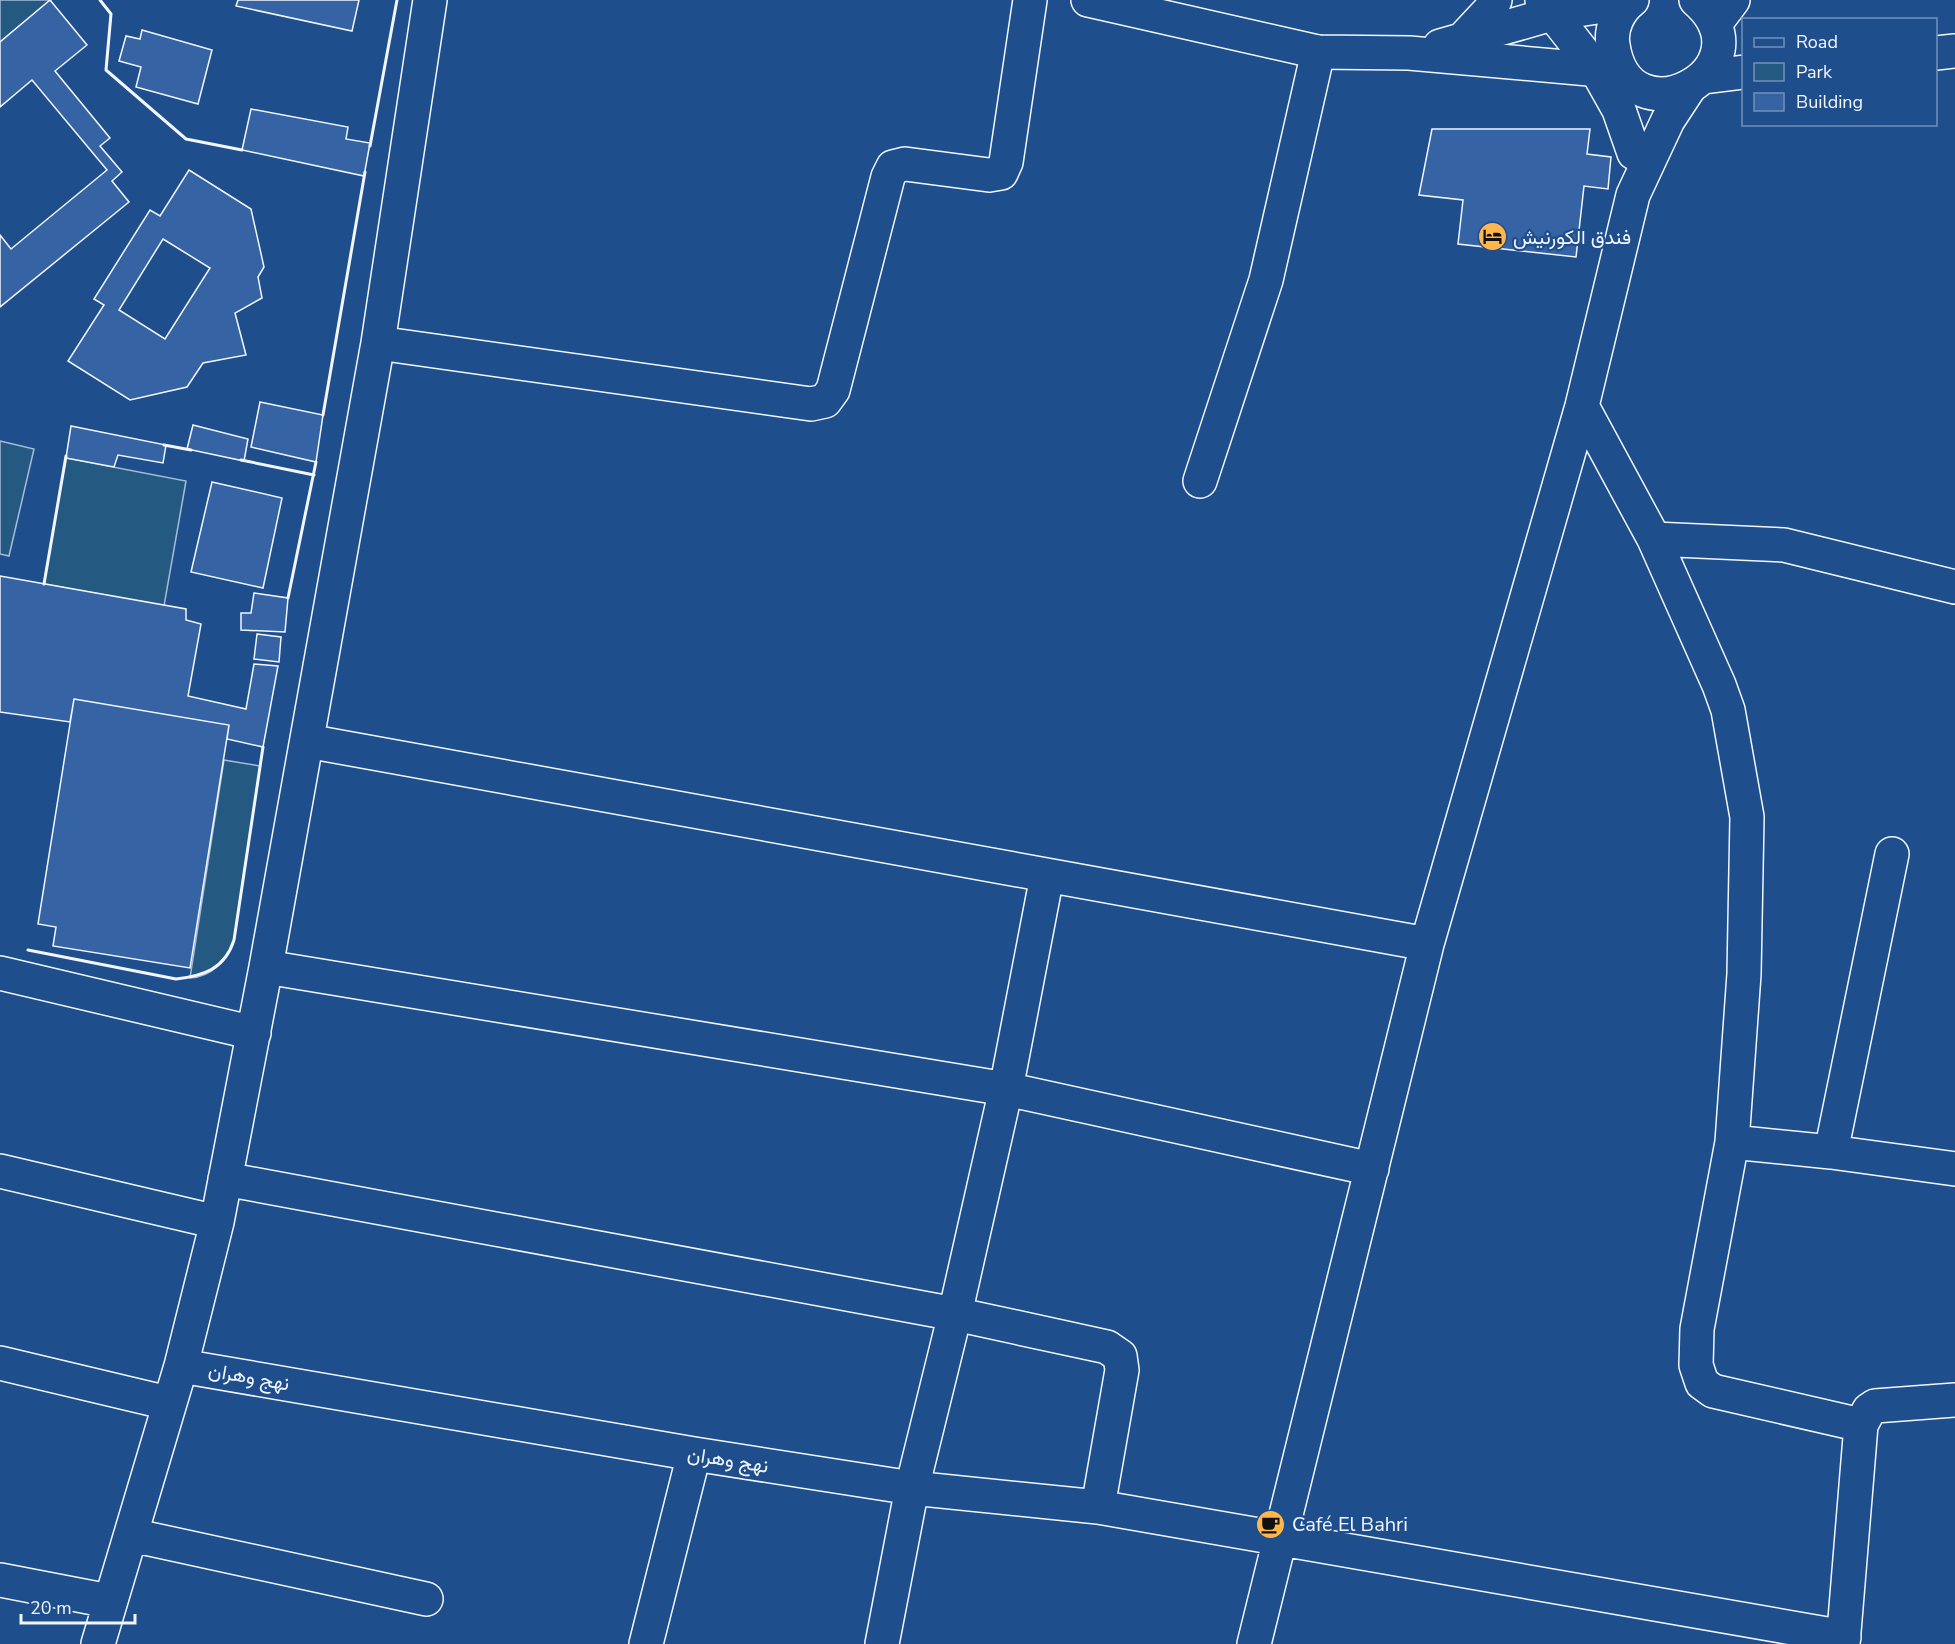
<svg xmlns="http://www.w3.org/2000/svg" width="1955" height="1644" viewBox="0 0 1955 1644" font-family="'Nunito Sans',Vazirmatn,sans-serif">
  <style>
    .green { fill: #245a82; stroke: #a8bbd7; stroke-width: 1.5 }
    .building { fill: #3563a3; stroke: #f2f6ff; stroke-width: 1.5; fill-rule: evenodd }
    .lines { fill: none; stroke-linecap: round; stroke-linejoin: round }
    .minor-casing { stroke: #f2f6ff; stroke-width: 36 }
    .major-casing { stroke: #f2f6ff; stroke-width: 36 }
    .minor { stroke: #1f4e8c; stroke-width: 33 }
    .major { stroke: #1f4e8c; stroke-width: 33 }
    .wall { stroke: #f2f6ff; stroke-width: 3 }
    .labels { text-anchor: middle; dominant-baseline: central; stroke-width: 4.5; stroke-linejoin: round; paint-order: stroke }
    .poi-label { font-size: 20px; fill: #f2f6ff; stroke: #1f4e8c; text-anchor: start }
    .street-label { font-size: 20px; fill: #f2f6ff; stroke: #1f4e8c }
  </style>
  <rect width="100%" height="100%" fill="#1f4e8c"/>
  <!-- green -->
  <path class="green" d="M0,0H51L0,42Z
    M0,441L34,449L9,556L0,554Z
    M66,458L186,481L164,606L44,584Z
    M224,760L260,766L234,940C228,960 211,977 190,978Z"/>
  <!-- building -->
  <path class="building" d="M50,0L87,45L55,71L110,138L100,146L122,172L112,181L129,202L0,307V235L11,249L107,170L32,80L0,107V42Z
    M238,0H359L352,31L236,6Z
    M142,30L212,50L198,104L136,87L141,67L119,61L126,36L140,39Z
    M251,109L348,127L346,139L370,143L364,176L242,150Z
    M1432,129H1590L1587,154L1611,157L1608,189L1584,186L1576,257L1458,244L1463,200L1419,195Z
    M189,170L251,209L264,267L258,277L262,298L235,313L246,355L203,363L187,387L130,400L68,361L104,305L94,299L150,210L160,216ZM163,239L210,268L165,339L119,310Z
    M260,402L323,415L316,462L251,447Z
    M193,425L248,439L244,461L187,449Z
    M71,426L166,445L163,463L118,455L114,467L66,458Z
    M212,482L282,498L263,588L191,572Z
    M0,576L186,609V620L201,624L188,696L246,709L254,664L278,666L263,747L227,739L229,725L74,699L70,722L0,712Z
    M254,593L288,598L285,632L241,630V613H251Z
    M257,634L281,637L279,662L254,659Z
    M74,699L229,725L190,968L53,946L56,927L38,924Z"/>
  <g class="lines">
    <defs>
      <path id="minor" d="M1542,0L1596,69L1619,110L1634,153
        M1715,24L1733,0
        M378,343L811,404L825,401L833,390L888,177L893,167L905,164L989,175L1001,173L1006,162L1030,0
        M1582,406L1654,539L1719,685L1728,710L1747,817L1744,974L1732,1142L1697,1329L1696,1365L1702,1383L1713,1391L1861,1425
        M1200,481L1266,280L1318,52
        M1654,539L1784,545L1955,587
        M307,741L1427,944
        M266,967L1006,1089L1372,1169
        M0,973L254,1033
        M1732,1142L1831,1152L1955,1169
        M1831,1152L1892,854
        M0,1171L217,1222
        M225,1179L955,1314L1107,1347L1120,1356L1122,1370L1098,1507
        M0,1363L168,1403
        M181,1366L694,1454L912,1488L1098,1507L1844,1637
        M131,1535L426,1599
        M0,1580L109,1601
        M98,1644L181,1366L217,1222L266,967L378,343L430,0
        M646,1644L694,1454
        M882,1644L912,1488L955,1314L1006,1089L1047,876
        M1254,1644L1427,944L1582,406L1633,195L1668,120L1689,88
        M1843,1644L1861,1425L1869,1410L1875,1406L1955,1400"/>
      <path id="major" d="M1088,0L1318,52L1409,53L1622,72
        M1632,0C1619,10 1610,28 1613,45C1628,147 1774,68 1696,0
        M1461,41L1490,10L1495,0
        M1440,46L1552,14L1629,2
        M1936,53L1955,51
        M1704,77L1744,72"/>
    </defs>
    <!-- minor casing -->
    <use href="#minor" class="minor-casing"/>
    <!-- major casing -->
    <use href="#major" class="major-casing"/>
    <!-- minor -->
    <use href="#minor" class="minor"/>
    <!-- major -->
    <use href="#major" class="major"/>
    <!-- wall -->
    <path class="wall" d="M100,0L111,14L106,70L186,139L242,150
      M370,146L397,0
      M323,415L365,172
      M164,445L191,450
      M241,460L314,475
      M44,584L66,456
      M288,598L316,462
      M28,950L176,979C203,976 225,969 234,940L263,747"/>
  </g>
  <!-- icons -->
  <defs>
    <symbol id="hotel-disc" viewBox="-11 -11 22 22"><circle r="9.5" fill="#ffb74d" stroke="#1f4e8c"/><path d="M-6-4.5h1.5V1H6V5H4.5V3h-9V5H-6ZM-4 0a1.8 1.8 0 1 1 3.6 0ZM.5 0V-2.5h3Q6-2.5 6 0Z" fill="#111"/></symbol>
    <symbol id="cafe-disc" viewBox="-11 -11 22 22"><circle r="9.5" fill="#ffb74d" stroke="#1f4e8c"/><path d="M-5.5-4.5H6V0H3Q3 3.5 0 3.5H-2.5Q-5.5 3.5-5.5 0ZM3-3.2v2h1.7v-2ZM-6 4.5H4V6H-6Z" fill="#111"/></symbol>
  </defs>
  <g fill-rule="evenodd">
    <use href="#hotel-disc" x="1476" y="220" width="33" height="33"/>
    <use href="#cafe-disc" x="1254" y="1508" width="33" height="33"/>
  </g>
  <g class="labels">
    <!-- poi labels -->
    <g class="poi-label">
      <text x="1513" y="237">فندق الكورنيش</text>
      <text x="1292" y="1524">Café El Bahri</text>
    </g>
    <!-- street labels -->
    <g class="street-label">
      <text transform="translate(249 1377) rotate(10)">نهج وهران</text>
      <text transform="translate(728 1460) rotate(9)">نهج وهران</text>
    </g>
  </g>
  <!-- legend -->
  <rect x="1742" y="18" width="195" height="108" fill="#1f4e8c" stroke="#7391ba" stroke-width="1.5"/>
  <rect x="1754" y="38" width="30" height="9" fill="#1f4e8c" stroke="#7391ba" stroke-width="1.5"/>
  <text x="1796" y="48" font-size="18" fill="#f2f6ff">Road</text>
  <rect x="1754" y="63" width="30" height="18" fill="#245a82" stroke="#7391ba" stroke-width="1.5"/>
  <text x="1796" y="78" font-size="18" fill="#f2f6ff">Park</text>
  <rect x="1754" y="93" width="30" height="18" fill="#3563a3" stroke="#7391ba" stroke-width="1.5"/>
  <text x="1796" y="108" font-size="18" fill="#f2f6ff">Building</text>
  <!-- scale -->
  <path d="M21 1614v9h114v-9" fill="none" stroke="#f2f6ff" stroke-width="3"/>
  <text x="30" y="1614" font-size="18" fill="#f2f6ff" stroke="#1f4e8c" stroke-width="4.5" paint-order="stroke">20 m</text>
</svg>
